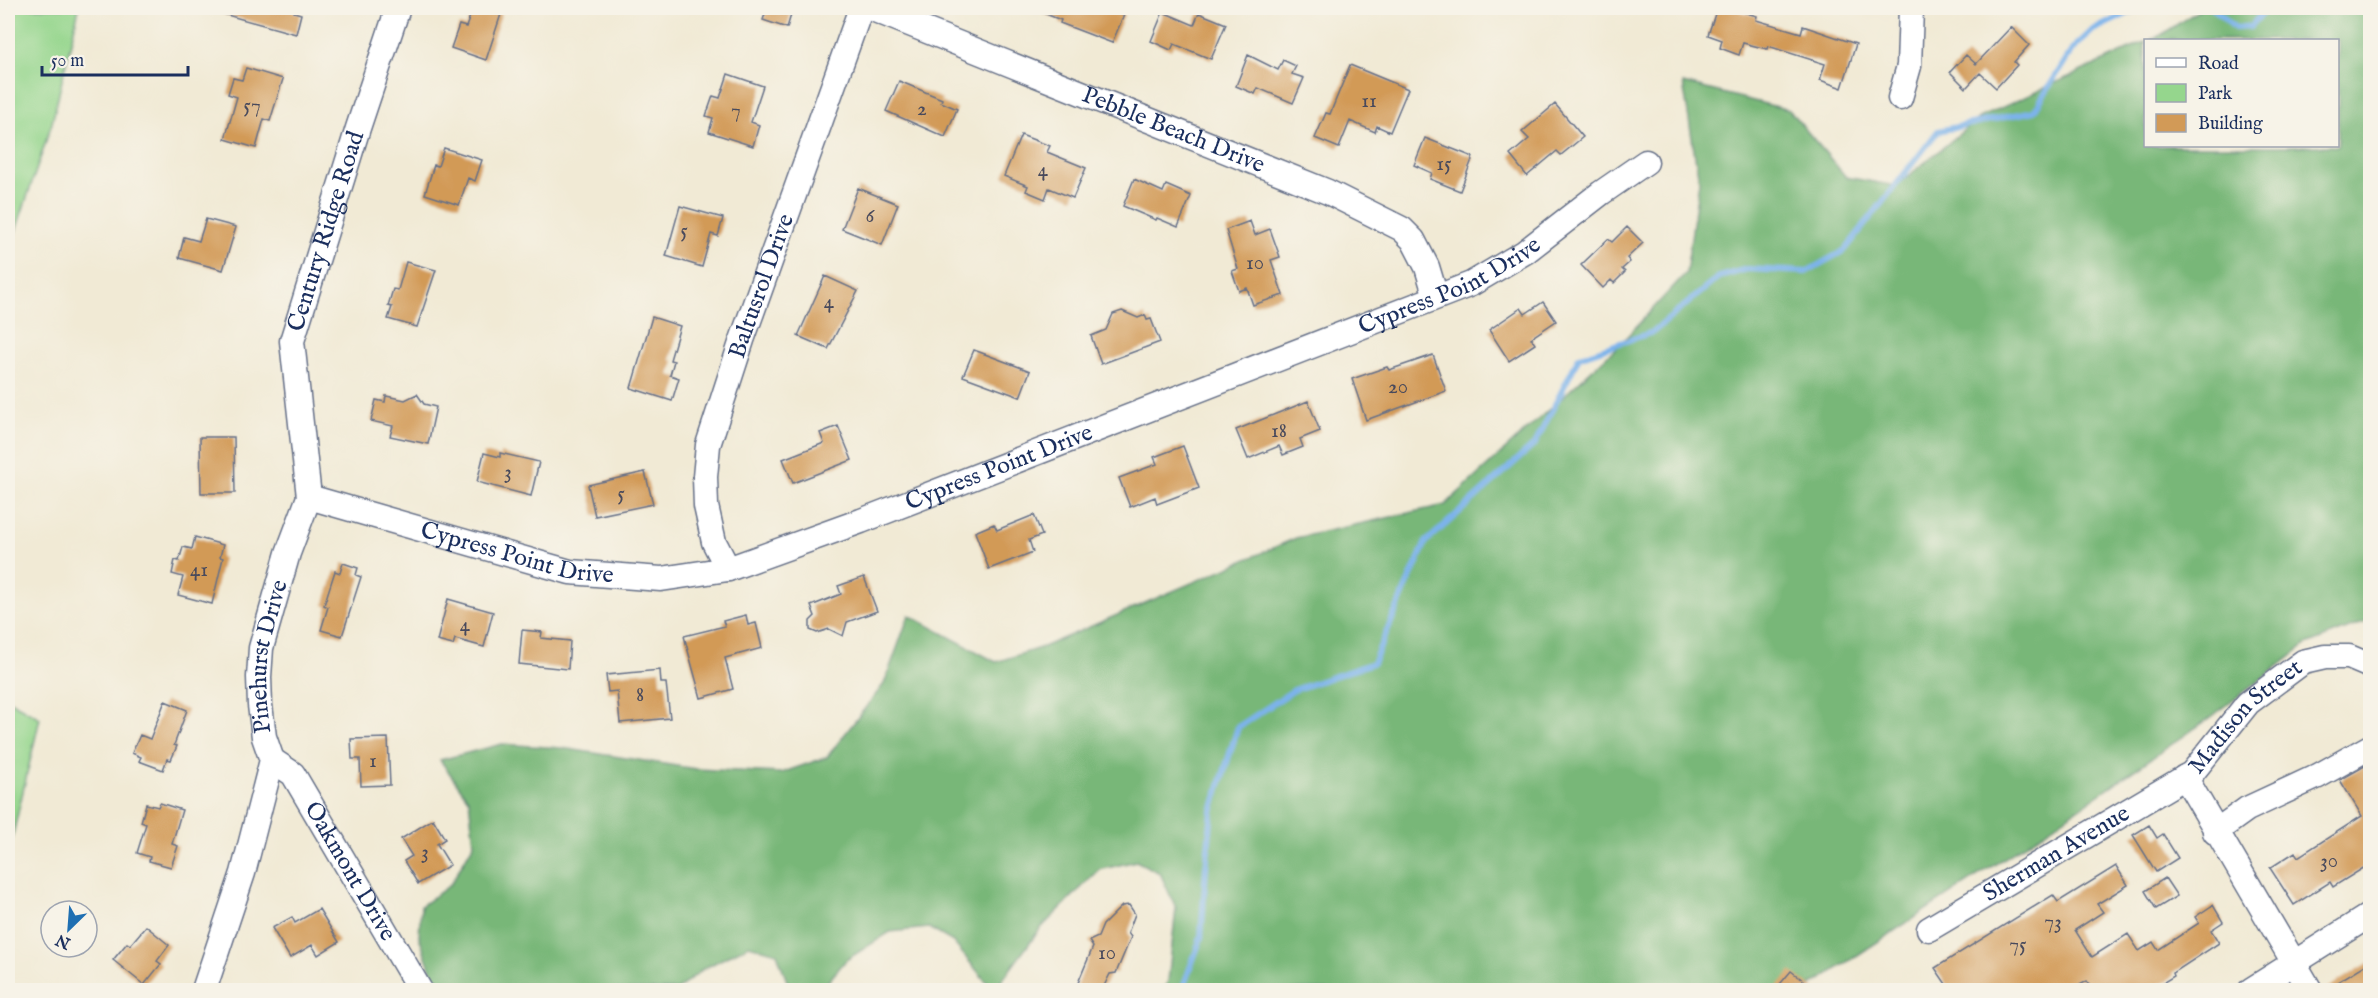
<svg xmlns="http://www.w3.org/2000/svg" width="2378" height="998" viewBox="0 0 2378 998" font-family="'IM FELL English',serif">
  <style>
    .green { fill: #95d68d; stroke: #588276; stroke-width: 1.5 }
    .forest { fill: #78b778; stroke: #4a736b; stroke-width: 1.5 }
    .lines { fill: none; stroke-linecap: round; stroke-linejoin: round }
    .stream { stroke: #7cb3eb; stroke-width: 6 }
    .building { fill: #d29a57 }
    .minor-casing { stroke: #667088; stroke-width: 27 }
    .minor { stroke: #fff; stroke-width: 24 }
    .labels { text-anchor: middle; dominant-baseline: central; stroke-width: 5; stroke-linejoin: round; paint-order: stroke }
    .number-label { font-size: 21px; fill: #494a5c }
    .street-label { font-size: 24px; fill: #1b2f5e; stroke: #f7f3e8 }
  </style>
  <rect width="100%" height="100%" fill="#f7f3e8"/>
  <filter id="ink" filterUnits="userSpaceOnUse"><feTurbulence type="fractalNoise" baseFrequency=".0167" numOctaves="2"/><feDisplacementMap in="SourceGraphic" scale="12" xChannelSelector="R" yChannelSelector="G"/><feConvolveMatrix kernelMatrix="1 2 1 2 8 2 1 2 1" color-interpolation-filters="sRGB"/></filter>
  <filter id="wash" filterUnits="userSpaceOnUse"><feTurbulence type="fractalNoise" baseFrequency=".008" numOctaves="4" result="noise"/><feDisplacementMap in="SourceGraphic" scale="24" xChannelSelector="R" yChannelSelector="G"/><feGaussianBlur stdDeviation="1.35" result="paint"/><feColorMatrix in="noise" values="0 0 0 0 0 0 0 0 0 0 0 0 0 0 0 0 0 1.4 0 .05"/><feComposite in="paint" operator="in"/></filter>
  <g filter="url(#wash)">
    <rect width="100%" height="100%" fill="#f1ead5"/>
    <!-- green -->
    <path class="green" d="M8,8H79L52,123L8,254Z
      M8,700L40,718L8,856Z"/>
    <!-- forest -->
    <path class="forest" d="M2202,8H2370V620L2306,645L2210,718L2056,824L1805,990H1163L1168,981L1176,908L1160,873L1136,861L1099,870L1040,929L995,990H993L953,942L929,928L890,932L846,960L821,990H790L777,953L749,945L703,969L677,990H438L419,937L421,906L450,885L474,844L469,800L440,760L502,744L562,748L696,769L781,773L827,757L884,684L909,615L996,662L1043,647L1296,538L1445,505L1620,344L1686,273L1699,181L1683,83L1789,110L1846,177L1896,186L1979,118L2145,42L2146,146H2338V40H2150L2161,35Z"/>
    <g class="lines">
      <!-- stream -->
      <path class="stream" d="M2213,8L2235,28L2250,27L2267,8
        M1182,990L1201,938L1206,868L1212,811L1238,727L1294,690L1373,663L1426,542L1535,444L1579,357L1653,332L1719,277L1747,269L1806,272L1845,250L1938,131L2034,111L2072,50L2093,30L2139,8"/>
    </g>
    <g id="blocks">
      <!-- building -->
      <path class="building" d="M217,8H295L294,12L301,14L296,34L216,12Z
        M473,8H503L486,60L451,48L459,25L466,27Z
        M767,8H793L787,28L763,20Z
        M1030,8H1107L1124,15L1112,43L1060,23L1061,20Z
        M1717,8H1729L1757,16L1756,20L1801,33L1803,26L1856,44L1842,88L1820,80L1825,64L1768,46L1767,49L1743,43L1739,55L1720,48L1722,40L1708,35Z
        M1163,12L1194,25L1199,13L1226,24L1211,59L1174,44L1171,50L1151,41Z
        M2011,27L2029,45L2014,62L2017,65L1996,88L1980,73L1966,88L1950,72L1966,55L1976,64Z
        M1248,55L1278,70L1283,60L1296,66L1292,74L1304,78L1293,103L1258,88L1255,94L1236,86Z
        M1350,65L1408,89L1390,132L1377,126L1375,132L1350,121L1339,148L1315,138L1326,113L1330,114Z
        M246,68L283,79L270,121L264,119L256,148L225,139L237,97L228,94L233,78L242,80Z
        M728,74L763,86L751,122L759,125L753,146L709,132L713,118L706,116L713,96L720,98Z
        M899,81L942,99L941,102L957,109L945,137L886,111Z
        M1555,104L1583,137L1561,155L1557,151L1527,176L1510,155L1529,139L1522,132Z
        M1021,135L1050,146L1047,152L1086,168L1073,198L1049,188L1045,199L1026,191L1028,186L1004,176Z
        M1425,138L1473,157L1460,191L1430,179L1432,173L1414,165Z
        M444,148L482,160L475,181L468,178L459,205L425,194L434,165L438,166Z
        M1134,179L1163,192L1166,185L1191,196L1178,227L1157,218L1156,220L1123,206Z
        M858,188L898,204L882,245L842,229Z
        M680,206L723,218L718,236L711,234L702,267L666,256Z
        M206,219L236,227L223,270L179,258L184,237L199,241Z
        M1250,221L1255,235L1270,229L1280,257L1271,260L1283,295L1253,305L1247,288L1239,291L1232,271L1238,269L1226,230Z
        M1627,227L1643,243L1627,258L1630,262L1622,269L1625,272L1614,283L1611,280L1603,288L1581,265L1608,239L1612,242Z
        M406,262L436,270L417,327L388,319L392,307L388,306L393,289L398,290Z
        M825,276L858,291L828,349L798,336Z
        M1543,302L1556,321L1531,338L1535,344L1509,361L1489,330L1521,308L1525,314Z
        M1122,311L1138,318L1145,315L1147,320L1151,319L1160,342L1101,364L1091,336L1106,330L1113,314Z
        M652,317L680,326L670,360L674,361L670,375L679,378L672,401L631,388Z
        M974,350L1030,371L1020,397L963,376Z
        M1433,355L1446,391L1366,420L1352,379L1387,367L1389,370Z
        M417,394L424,404L436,407L428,444L390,436L393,426L371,421L376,400L385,402L386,396L405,400Z
        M1308,401L1320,431L1300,439L1303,447L1283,455L1279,446L1248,459L1236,430Z
        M838,426L852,460L793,483L783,459L824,443L820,433Z
        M200,437H234L235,493H201Z
        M1183,446L1199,488L1157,504L1155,497L1130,507L1119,478L1157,464L1154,457Z
        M484,453L500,457V453L539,462L531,496L477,482Z
        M645,472L653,504L595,516L588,485Z
        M1034,515L1042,535L1029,540L1033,552L989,569L975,532L994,524L997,530Z
        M195,537L223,545L220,557L223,558L212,604L178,595L183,577L172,574L175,560L179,561L183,547L192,549Z
        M343,563L358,568L356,575L361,577L342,636L321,630L328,607L324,605L335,571L340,573Z
        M864,577L877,611L847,622L843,636L829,629L817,633L810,630V621L815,616L811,606L841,594L838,586Z
        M448,599L493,612L484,647L455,639L453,645L437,641Z
        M746,615L748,625L756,623L762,648L725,658L733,689L701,698L684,636L725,626L723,621Z
        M522,630L542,632L541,638L570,641L568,669L519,664Z
        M660,670L661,683H666L670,718L620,723L617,691L608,692L606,675Z
        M165,701L187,710L174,745L177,746L171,760L167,759L163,770L139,761L141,757L132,753L140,735L150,739Z
        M388,738L390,785L361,786L360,759H352L351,739Z
        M2370,763V864L2333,887L2330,882L2294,905L2270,868L2295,852L2298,857L2362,816L2340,780Z
        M160,803L182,810L172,844L178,846L171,867L149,861L150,857L137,853L146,824L141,822L146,804L158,807Z
        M433,819L445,839L437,844L450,865L418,884L404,861L412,856L401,839Z
        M2149,825L2157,838L2163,834L2178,858L2156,872L2133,835Z
        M2116,866L2128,885L2097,904L2103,912L2075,930L2092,957L2128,934L2139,951L2153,942L2158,950L2199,923L2195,917L2213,905L2223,922L2211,930L2219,943L2173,973L2174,976L2151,990H2093L2087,981L2071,990H1950L1935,968L2053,895L2058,902Z
        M2165,878L2177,896L2156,909L2145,891Z
        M1129,905L1135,914L1128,933L1131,937L1116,973L1110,974L1102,990H1075L1093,947L1089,941L1098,937L1103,925L1122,906Z
        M319,909L339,942L318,955L312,945L290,958L272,928L292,917L295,923Z
        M146,926L169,945L157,961L161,964L144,985L113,960L127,943L130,945Z
        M2370,962V990H2324Z
        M1791,971L1816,990H1775Z"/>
    </g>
  </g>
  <g filter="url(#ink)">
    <use href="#blocks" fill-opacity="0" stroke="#667088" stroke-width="1.5"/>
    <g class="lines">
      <defs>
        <g id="minor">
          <path id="s1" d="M870,8L1328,192L1402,229L1413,240L1427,267L1436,297"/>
          <path d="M1900,98L1909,66L1911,8"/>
          <path id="s2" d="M309,497L570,572L661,579L728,569L861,521L1471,284L1525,252L1601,193L1646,162"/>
          <path id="s3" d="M728,569L714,542L706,506L705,477L708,445L742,340L861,8"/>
          <path id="s4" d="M272,760L293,774L420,990"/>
          <path d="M2185,777L2310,990"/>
          <path d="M2215,832L2247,809L2318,776L2370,747"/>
          <path id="s5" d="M1929,929L2192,773L2248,703L2303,662L2325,657H2349L2370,666"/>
          <path id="s6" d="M204,990L243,873L272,760L264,737L260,705L259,677L261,648L288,553L309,497L292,341L358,128L398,8"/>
          <path d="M2251,990L2370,915"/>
        </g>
      </defs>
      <!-- minor casing -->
      <use href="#minor" class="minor-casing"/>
      <!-- minor -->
      <use href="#minor" class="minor"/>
    </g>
  </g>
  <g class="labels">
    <!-- number labels -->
    <g class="number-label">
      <text x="1369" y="101">11</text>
      <text x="252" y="106">57</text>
      <text x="922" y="109">2</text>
      <text x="736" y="111">7</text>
      <text x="1444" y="164">15</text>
      <text x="1043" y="170">4</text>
      <text x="870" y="216">6</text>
      <text x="684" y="231">5</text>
      <text x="1255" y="263">10</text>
      <text x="829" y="302">4</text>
      <text x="1398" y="387">20</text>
      <text x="1279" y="431">18</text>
      <text x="508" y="472">3</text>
      <text x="621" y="494">5</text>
      <text x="199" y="570">41</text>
      <text x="465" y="625">4</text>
      <text x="640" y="695">8</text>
      <text x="373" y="761">1</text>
      <text x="425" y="852">3</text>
      <text x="2329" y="861">30</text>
      <text x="2053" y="922">73</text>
      <text x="2018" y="945">75</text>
      <text x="1107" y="953">10</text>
    </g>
    <!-- street labels -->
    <g class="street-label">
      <text stroke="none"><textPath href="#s1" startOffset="327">Pebble Beach Drive</textPath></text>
      <text stroke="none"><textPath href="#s6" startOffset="784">Century Ridge Road</textPath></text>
      <text stroke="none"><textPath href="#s2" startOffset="1206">Cypress Point Drive</textPath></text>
      <text stroke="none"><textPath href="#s3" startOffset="296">Baltusrol Drive</textPath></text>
      <text stroke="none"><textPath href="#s2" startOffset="720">Cypress Point Drive</textPath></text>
      <text stroke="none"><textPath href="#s2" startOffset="216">Cypress Point Drive</textPath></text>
      <text stroke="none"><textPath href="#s6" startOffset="346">Pinehurst Drive</textPath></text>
      <text stroke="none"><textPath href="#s5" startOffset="384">Madison Street</textPath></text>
      <text stroke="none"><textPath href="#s5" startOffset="148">Sherman Avenue</textPath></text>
      <text stroke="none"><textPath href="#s4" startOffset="138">Oakmont Drive</textPath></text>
    </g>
  </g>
  <!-- margin -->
  <rect width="2378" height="998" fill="none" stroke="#f7f3e8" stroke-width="30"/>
  <!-- legend -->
  <rect x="2144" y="39" width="195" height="108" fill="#f7f3e8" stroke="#9fa5b1" stroke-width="1.5"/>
  <rect x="2156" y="58" width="30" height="9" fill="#ffffff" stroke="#9fa5b1" stroke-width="1.5"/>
  <text x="2198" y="69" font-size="18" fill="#1b2f5e">Road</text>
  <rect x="2156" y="84" width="30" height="18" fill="#95d68d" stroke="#9fa5b1" stroke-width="1.5"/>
  <text x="2198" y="99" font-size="18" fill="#1b2f5e">Park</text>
  <rect x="2156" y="114" width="30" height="18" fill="#d29a57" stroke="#9fa5b1" stroke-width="1.5"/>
  <text x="2198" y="129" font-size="18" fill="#1b2f5e">Building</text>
  <!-- north arrow -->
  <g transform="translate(69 929) rotate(205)"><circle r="28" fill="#f7f3e8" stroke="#9fa5b1" stroke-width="1.5"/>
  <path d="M0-4.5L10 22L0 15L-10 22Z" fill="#1f6fb2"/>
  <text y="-9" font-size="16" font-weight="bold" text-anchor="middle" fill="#1b2f5e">N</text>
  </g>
  <!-- scale -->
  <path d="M42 66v9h146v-9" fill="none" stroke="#1b2f5e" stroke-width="3"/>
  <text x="51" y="66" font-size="18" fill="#1b2f5e" stroke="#f7f3e8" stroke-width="4.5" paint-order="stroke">50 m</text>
</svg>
